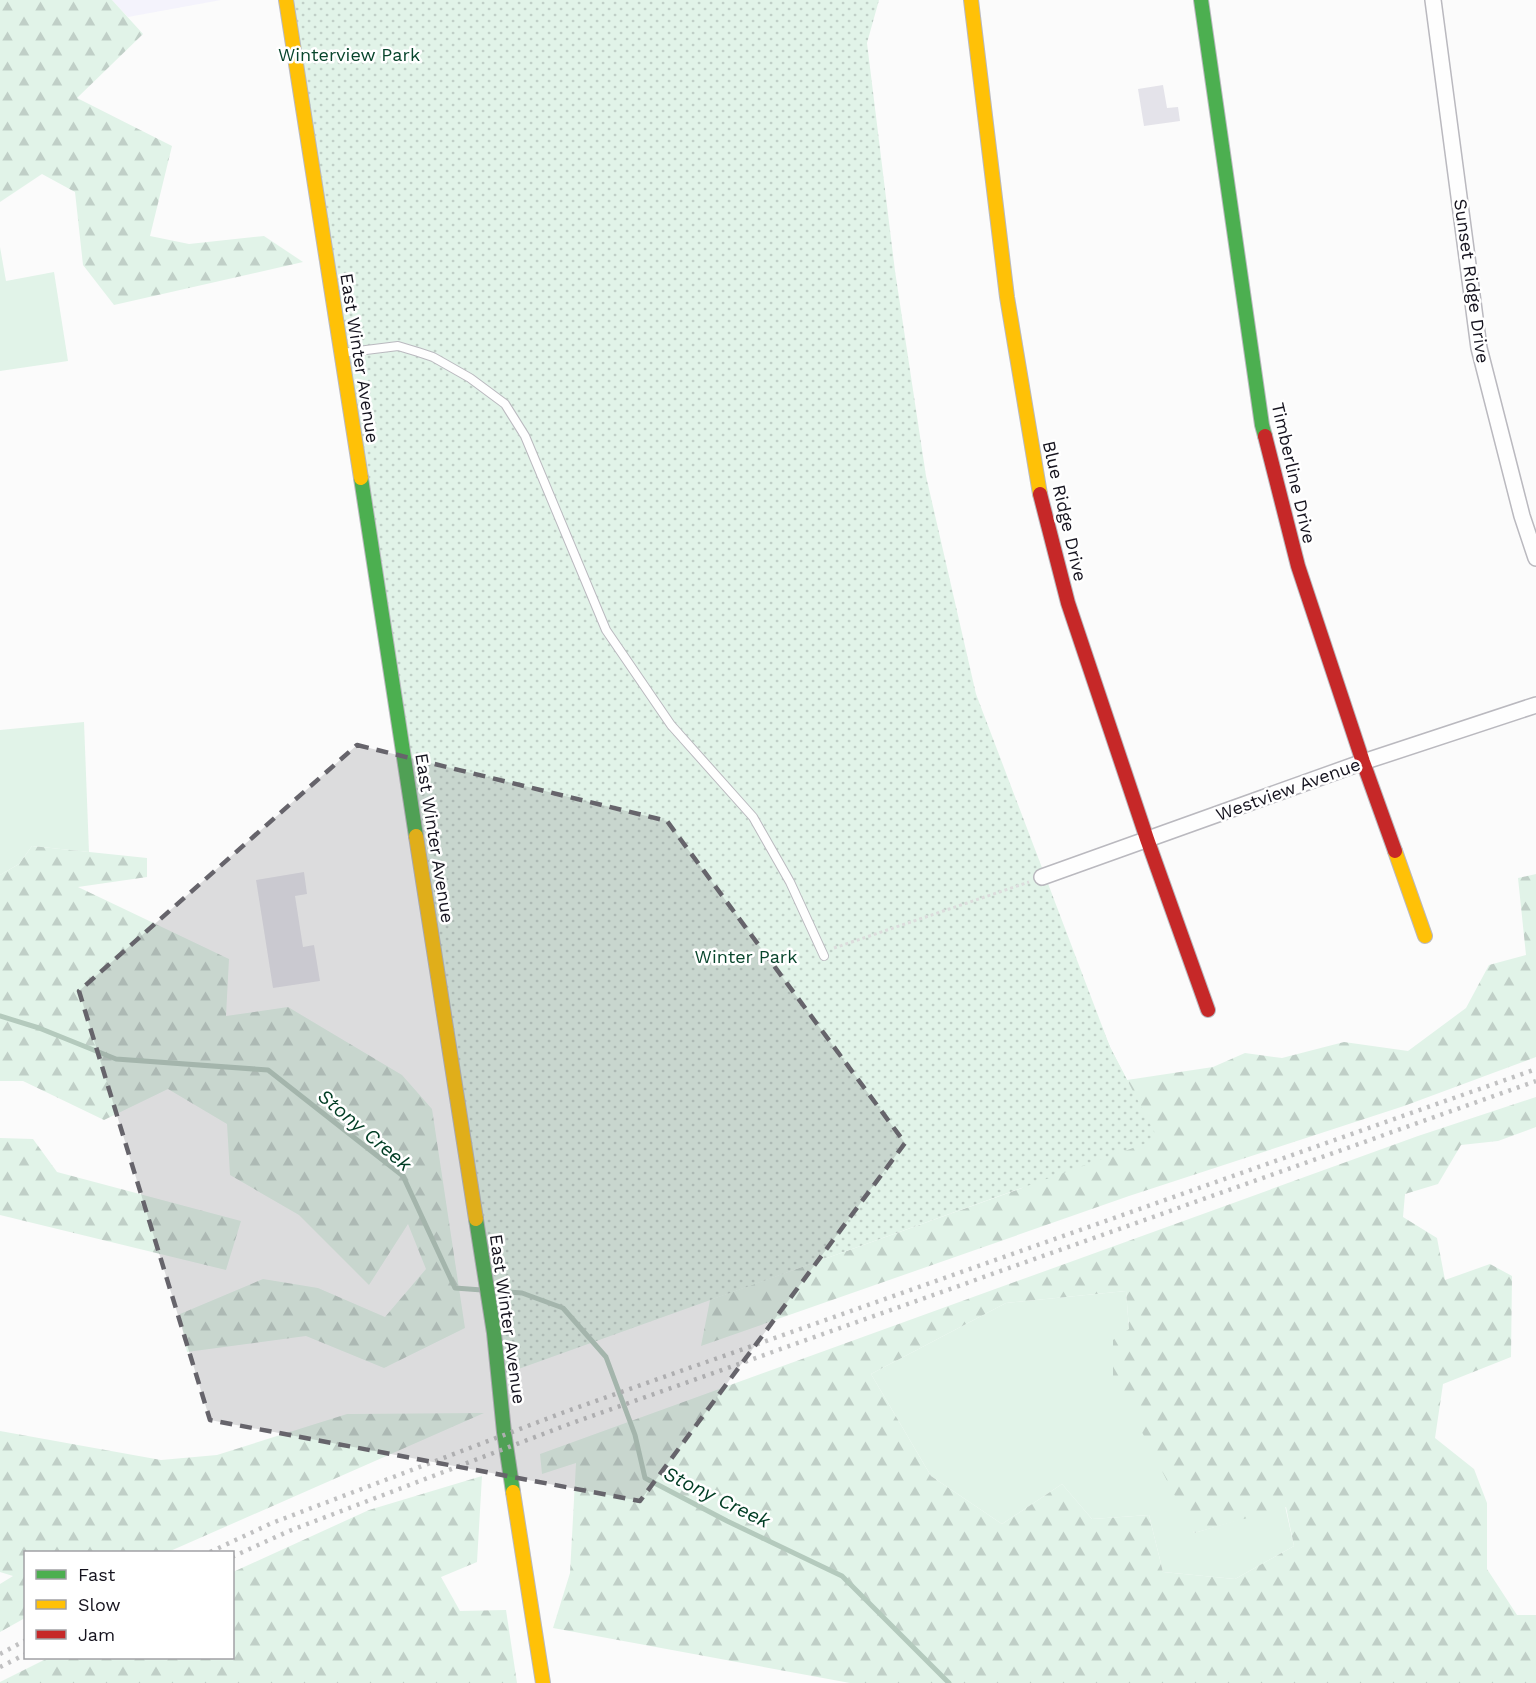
<svg xmlns="http://www.w3.org/2000/svg" width="1536" height="1683" viewBox="0 0 1536 1683" font-family="'Work Sans',sans-serif">
  <style>
    .built { fill: #f4f3fc }
    .grass { fill: #e1f3e8 }
    .forest { fill: url(#forest-firs); fill-rule: evenodd }
    .park { fill: url(#park-dots) }
    .lines { fill: none; stroke-linecap: round; stroke-linejoin: round }
    .stream { stroke: #b4cabd; stroke-width: 5 }
    .building { fill: #e4e3ea }
    .lane-casing { stroke: #bab9bf; stroke-width: 10 }
    .street-casing { stroke: #bab9bf; stroke-width: 18 }
    .fast-casing { stroke: #bab9bf; stroke-width: 16 }
    .slow-casing { stroke: #bab9bf; stroke-width: 16 }
    .jam-casing { stroke: #bab9bf; stroke-width: 16 }
    .path { stroke: #dcdcdc; stroke-width: 3; stroke-dasharray: 3 3; stroke-linecap: butt }
    .lane { stroke: #fefefe; stroke-width: 8 }
    .street { stroke: #fefefe; stroke-width: 15 }
    .fast { stroke: #4caf50; stroke-width: 14 }
    .slow { stroke: #ffc107; stroke-width: 14 }
    .jam { stroke: #c62828; stroke-width: 14 }
    .rail { stroke: #c1c1c2; stroke-width: 4.5; stroke-dasharray: 3 6; stroke-linecap: butt }
    .marked { fill: #66646b; fill-opacity: 0.2; stroke: #66646b; stroke-width: 4.5; stroke-dasharray: 12 8; stroke-linejoin: round }
    .labels { text-anchor: middle; dominant-baseline: central; stroke-width: 5; stroke-linejoin: round; paint-order: stroke }
    .park-label { font-size: 18px; fill: #08452c; stroke: #fff }
    .street-label { font-size: 18px; fill: #15131e; stroke: #fff }
    .water-label { font-size: 20px; font-style: italic; fill: #003d24; stroke: #fff }
  </style>
  <defs>
    <pattern id="forest-firs" width="22" height="20" patternUnits="userSpaceOnUse" patternTransform="scale(1.5)"><rect width="22" height="20" fill="#e1f3e8"/><path d="M5 1l3.5 6h-7zM16 11l3.5 6h-7z" fill="#c0cfc7"/></pattern>
    <pattern id="park-dots" width="8" height="8" patternUnits="userSpaceOnUse" patternTransform="scale(1.5)"><rect width="8" height="8" fill="#e1f3e8"/><path d="M2 2h.1M6 6h.1" fill="none" stroke="#c0cfc7" stroke-width="1.8" stroke-linecap="round"/></pattern>
  </defs>
  <rect width="100%" height="100%" fill="#fbfbfb"/>
  <!-- built -->
  <path class="built" d="M112,0H221L128,17Z"/>
  <!-- grass -->
  <path class="grass" d="M0,247L6,281L54,272L68,361L0,371Z
    M84,722L89,852L32,846L19,864L0,875V730Z
    M1126,1291L1129,1329L1194,1533L1285,1506L1294,1546L1235,1579L1163,1572L1149,1515L1092,1519L1062,1484L1002,1524L931,1476L871,1374L1006,1303Z"/>
  <!-- forest -->
  <path class="forest" d="M0,0H112L143,34L77,98L172,146L150,236L189,244L264,236L303,262L114,305L83,265L75,192L42,174L0,202Z
    M32,846L147,858V877L78,887L229,959L226,1016L288,1007L402,1075L432,1109L465,1328L384,1368L306,1336L187,1352L180,1314L263,1279L318,1288L385,1317L426,1269L408,1224L369,1285L299,1215L230,1175L227,1124L168,1089L104,1120L23,1081H0V875L19,864Z
    M1536,874V1057L1404,1106L1129,1196L701,1346L710,1300L1022,1188L1102,1027L1110,1047L1127,1080L1213,1067L1245,1053L1282,1058L1344,1042L1408,1051L1466,1008L1489,965L1526,955L1518,878Z
    M1536,1097V1127L1498,1141L1461,1145L1438,1184L1405,1194L1403,1217L1437,1238L1445,1280L1490,1264L1512,1276L1511,1357L1443,1384L1435,1438L1474,1469L1487,1503V1569L1517,1615H1536V1683H850L553,1628L570,1573L576,1463L542,1474L540,1454L1418,1136ZM1126,1291L1129,1329L1113,1340V1376L1194,1533L1286,1507L1294,1546L1235,1579L1163,1572L1149,1515L1092,1519L1062,1484L1002,1524L931,1476L871,1374L1006,1303Z
    M0,1138L33,1139L57,1172L241,1221L226,1270L0,1215Z
    M484,1413L168,1552H26L25,1618L0,1632V1584L13,1576L0,1572V1431L161,1460L217,1455L347,1414Z
    M482,1476L477,1562L441,1577L460,1611L506,1610L517,1683H0V1682L48,1658H232L233,1572L369,1510Z"/>
  <!-- park -->
  <path class="park" d="M286,0H879L867,43L895,271L926,476L976,694L1110,1047L1158,1139L499,1376Z"/>
  <g class="lines">
    <!-- stream -->
    <path class="stream" d="M0,1016L39,1028L116,1059L268,1070L403,1176L455,1288L482,1290
      M491,1291L522,1293L563,1308L606,1357L635,1435L645,1478L727,1521L842,1576L949,1683"/>
  </g>
  <!-- building -->
  <path class="building" d="M1163,85L1167,108L1178,107L1180,121L1144,126L1138,89Z
    M304,872L307,894L295,896L303,947L314,945L320,981L273,988L256,880Z"/>
  <g class="lines">
    <defs>
      <path id="lane" d="M342,353L398,346L418,352L433,357L470,378L505,404L525,436L606,630L671,725L753,817L790,882L824,956"/>
      <path id="street" d="M1433,0L1479,348L1522,516L1536,558
        M1042,877L1363,762L1536,705"/>
      <path id="fast" d="M1201,0L1262,425L1265,436
        M361,478L416,836
        M476,1219L494,1333L504,1432L513,1492"/>
      <path id="slow" d="M286,0L361,478
        M971,0L1007,297L1040,494
        M416,836L476,1219
        M1395,851L1425,936
        M513,1492L543,1683"/>
      <path id="jam" d="M1265,436L1298,566L1363,762L1395,851
        M1040,494L1068,603L1147,839L1208,1010"/>
    </defs>
    <!-- lane casing -->
    <use href="#lane" class="lane-casing"/>
    <!-- street casing -->
    <use href="#street" class="street-casing"/>
    <!-- fast casing -->
    <use href="#fast" class="fast-casing"/>
    <!-- slow casing -->
    <use href="#slow" class="slow-casing"/>
    <!-- jam casing -->
    <use href="#jam" class="jam-casing"/>
    <!-- path -->
    <path class="path" d="M834,948L1029,882"/>
    <!-- lane -->
    <use href="#lane" class="lane"/>
    <!-- street -->
    <use href="#street" class="street"/>
    <!-- fast -->
    <use href="#fast" class="fast"/>
    <!-- slow -->
    <use href="#slow" class="slow"/>
    <!-- jam -->
    <use href="#jam" class="jam"/>
    <!-- rail -->
    <path class="rail" d="M210,1552L272,1523L562,1413L1536,1069
      M232,1557L289,1531L564,1426L1536,1081
      M0,1654L26,1640
      M0,1667L26,1654"/>
  </g>
  <!-- marked area -->
  <path class="marked" d="M357,745L667,821L905,1143L640,1501L210,1420L79,991Z"/>
  <g class="labels">
    <!-- park labels -->
    <g class="park-label">
      <text x="349" y="54">Winterview Park</text>
      <text x="746" y="956">Winter Park</text>
    </g>
    <!-- street labels -->
    <g class="street-label">
      <text transform="translate(1472 281) rotate(82)">Sunset Ridge Drive</text>
      <text transform="translate(360 358) rotate(81)">East Winter Avenue</text>
      <text transform="translate(1294 473) rotate(77)">Timberline Drive</text>
      <text transform="translate(1065 511) rotate(77)">Blue Ridge Drive</text>
      <text transform="translate(1288 789) rotate(-20)">Westview Avenue</text>
      <text transform="translate(435 838) rotate(81)">East Winter Avenue</text>
      <text transform="translate(508 1319) rotate(82)">East Winter Avenue</text>
    </g>
    <!-- water labels -->
    <g class="water-label">
      <text transform="translate(365 1130) rotate(40)">Stony Creek</text>
      <text transform="translate(717 1497) rotate(26)">Stony Creek</text>
    </g>
  </g>
  <!-- legend -->
  <rect x="24" y="1551" width="210" height="108" fill="#ffffff" stroke="#a1a1a5" stroke-width="1.5"/>
  <rect x="36" y="1570" width="30" height="9" fill="#4caf50" stroke="#a1a1a5" stroke-width="1.5"/>
  <text x="78" y="1581" font-size="18" fill="#15131e">Fast</text>
  <rect x="36" y="1600" width="30" height="9" fill="#ffc107" stroke="#a1a1a5" stroke-width="1.5"/>
  <text x="78" y="1611" font-size="18" fill="#15131e">Slow</text>
  <rect x="36" y="1630" width="30" height="9" fill="#c62828" stroke="#a1a1a5" stroke-width="1.5"/>
  <text x="78" y="1641" font-size="18" fill="#15131e">Jam</text>
</svg>
